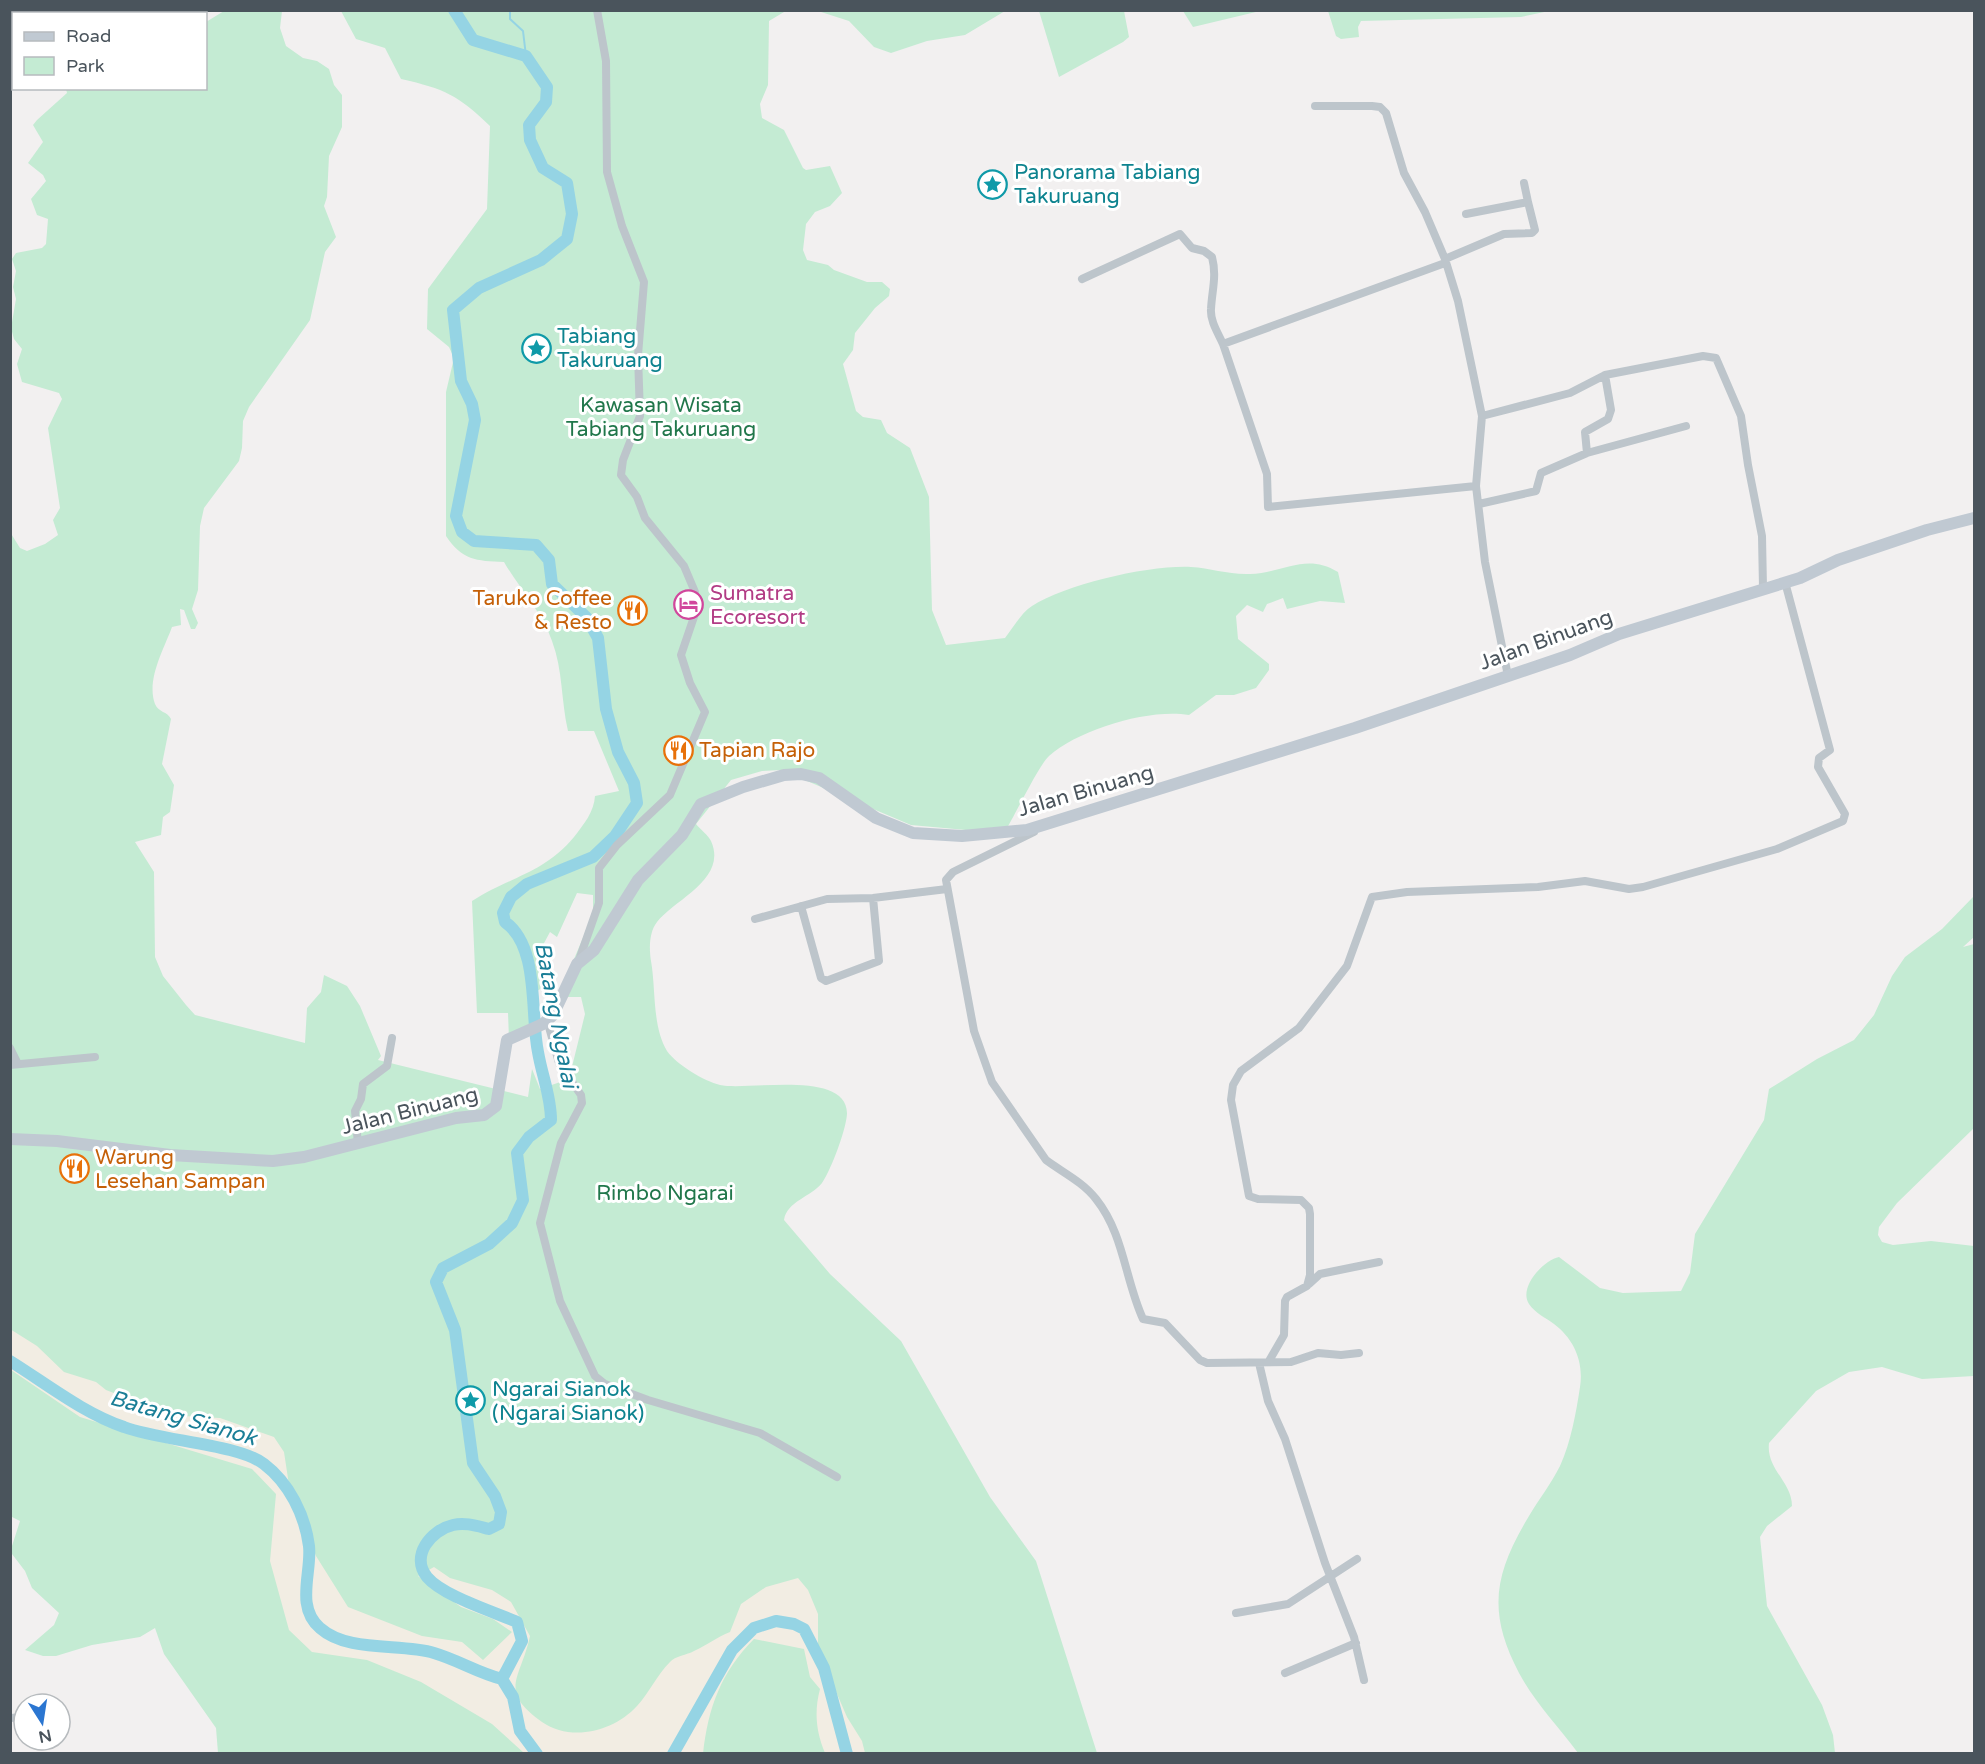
<svg xmlns="http://www.w3.org/2000/svg" width="1985" height="1764" viewBox="0 0 1985 1764" font-family="'Varela Round',sans-serif">
  <style>
    .green { fill: #c4ebd3 }
    .sand { fill: #f2ede3 }
    .lines { fill: none; stroke-linecap: round; stroke-linejoin: round }
    .stream { stroke: #95d4e4; stroke-width: 2 }
    .river { stroke: #95d4e4; stroke-width: 12 }
    .street { stroke: #bdc5cb; stroke-width: 8 }
    .secondary { stroke: #c0c9d2; stroke-width: 12 }
    .labels { text-anchor: middle; dominant-baseline: central; stroke-width: 6; stroke-linejoin: round; paint-order: stroke }
    .culture-label { font-size: 21px; fill: #0d838f; stroke: #fff; text-anchor: start }
    .park-label { font-size: 21px; fill: #21774b; stroke: #fff }
    .hotel-label { font-size: 21px; fill: #b23c85; stroke: #fff; text-anchor: start }
    .food-label { font-size: 21px; fill: #c56008; stroke: #fff; text-anchor: start }
    .street-label { font-size: 21px; fill: #4a545c; stroke: #fff }
    .water-label { font-size: 22px; font-style: italic; fill: #1a7e97; stroke: #fff }
  </style>
  <rect width="100%" height="100%" fill="#f2f0f0"/>
  <!-- green -->
  <path class="green" d="M131,10L134,13L14,14L13,60L11,62V11Z
    M224,11H282L280,28L286,46L303,58L317,61L329,69L334,85L342,95V127L329,156L327,197L324,206L336,237L325,252L310,320L249,407L243,421L242,448L239,461L204,508L200,526L198,590L192,609L198,623L195,629H191L184,610L180,609L181,625L172,627C164,649 146,680 155,704C159,713 167,711 171,719L162,764L174,785L170,812L163,817L161,835L135,842L154,872L155,957L163,976L186,1005L195,1015L305,1043L307,1008L321,992L324,975L347,986L360,1006L381,1056L378,1060L528,1097L532,1069L540,1089L569,1079L585,1014L581,997H558L593,914V895L577,893L557,937L550,932L543,945L545,986L534,993L533,1027L509,1039L508,1013H477L472,901C511,876 543,874 574,837C584,824 594,812 595,796L619,791L594,731H568C561,701 563,670 552,641C542,612 519,588 504,562C476,561 462,560 446,536V392L454,358L449,347L427,329L428,289L487,209L490,126C458,95 445,89 401,79L385,48L356,39L341,11H817L784,12L769,21L768,85L760,104L762,118L784,130L803,168L806,170L830,166L842,193L830,206L815,212L806,224L803,250L807,260L828,265L834,270L867,282H882L890,289L889,296L875,308L855,333L853,350L843,364L856,411L863,417L881,420L887,433L910,448L929,497L932,610L946,645L1005,638C1013,628 1021,613 1032,606C1067,584 1149,565 1191,567C1211,568 1229,575 1250,574C1283,573 1306,552 1338,572L1345,603L1320,601L1287,609L1283,598L1267,604L1263,612L1247,605L1236,616L1238,639L1269,664V670L1256,688L1234,695H1216L1189,715C1150,708 1079,729 1049,756C1039,765 1016,813 1007,828L966,830L911,825L781,770L762,771L731,780L696,824C700,829 708,835 711,841C728,879 675,899 657,922C649,932 649,949 651,961C656,989 652,1026 667,1051C677,1065 704,1081 720,1085C748,1091 848,1069 847,1114C846,1130 831,1170 822,1183C811,1197 787,1201 784,1220L830,1274L901,1341L990,1497L1036,1561L1097,1753H218L216,1728L164,1654L155,1628L140,1637L92,1645L56,1656H43L25,1650L54,1625L59,1613L32,1588L25,1571L12,1554V1546L20,1521L10,1516V532L20,548L27,551L45,544L58,535L53,520L60,508L48,428L62,399L59,393L22,382L17,364L22,349L14,339L11,328L16,299L13,287L16,271L12,259L16,253L42,248L46,244L48,219L37,215L31,199L46,181L43,175L28,163L43,142L33,125L37,120L67,93L66,89L206,88V22Z
    M818,11L1005,10V11L965,35L927,41L891,53L874,47L849,21Z
    M1039,11H1124L1129,37L1123,42L1059,77Z
    M1183,11H1260L1193,27Z
    M1328,11H1549L1521,17L1361,21L1358,27L1359,37L1341,39L1336,36Z
    M1974,896V937L1963,947L1974,944V1128L1897,1203L1879,1227L1878,1235L1882,1242L1893,1245L1931,1241L1974,1246V1376L1922,1379L1882,1367L1849,1372L1816,1391L1769,1443C1766,1469 1792,1482 1792,1506L1767,1526L1760,1537L1767,1606L1822,1705L1833,1735L1835,1753H1578C1558,1726 1535,1703 1519,1673C1487,1612 1494,1574 1529,1516C1539,1499 1551,1484 1560,1466C1571,1442 1576,1413 1580,1387C1584,1362 1574,1339 1554,1324C1546,1318 1535,1313 1529,1304C1518,1287 1544,1260 1559,1257L1600,1288L1623,1293L1681,1291L1690,1273L1695,1234L1764,1120L1769,1089L1817,1059L1854,1040L1874,1015L1892,976L1905,957L1942,929Z"/>
  <!-- sand -->
  <path class="sand" d="M10,1329L37,1346L64,1372L96,1382L106,1390L124,1397L145,1414L220,1418L274,1437L284,1452L289,1485L316,1556L348,1607L422,1636L462,1642L483,1660L512,1632L493,1619L461,1607L418,1576L434,1567L450,1578L492,1590L511,1602L530,1636C521,1679 497,1690 542,1722C571,1742 613,1732 637,1706C649,1693 657,1675 670,1662C675,1656 687,1655 694,1651C707,1645 717,1637 730,1632L741,1604L766,1587L798,1578L808,1590L818,1614V1650L847,1717L862,1741L865,1753H825C816,1731 814,1712 820,1689L810,1677L804,1649L754,1639C721,1672 708,1708 703,1754L524,1753L492,1724L421,1682L367,1660L312,1652L289,1630L270,1561L276,1494L252,1469L80,1417L11,1370Z"/>
  <g class="lines">
    <!-- stream -->
    <path class="stream" d="M510,10V19L523,31L526,56"/>
    <!-- river -->
    <path class="river" d="M454,10L473,40L526,56L547,87L546,102L529,125L530,140L543,168L567,183L572,214L567,239L541,260L479,288L453,310L461,381L472,404L475,420L456,516L462,532L474,541L536,545L549,560L552,584L587,618L598,638L606,709L618,752L634,783L637,803L615,836L593,857L527,884L511,897L503,913L505,922C540,947 530,1014 538,1052C542,1076 551,1096 551,1120L529,1137L517,1153L523,1200L512,1223L489,1244L443,1268L436,1282L455,1330L473,1463L495,1496L501,1512L499,1524L489,1529C477,1526 465,1522 453,1525C431,1530 410,1556 427,1577C443,1596 492,1611 517,1622L522,1641L502,1679
      M10,1361C47,1384 83,1413 124,1427C161,1441 238,1444 264,1464C289,1483 305,1515 309,1546C312,1572 295,1607 320,1628C348,1653 401,1643 434,1653C458,1660 478,1673 502,1679L513,1697L520,1731L537,1754
      M673,1754L732,1650L754,1628L776,1621L794,1624L804,1629L824,1668L847,1754"/>
    <!-- street -->
    <path class="street" d="M1315,106H1372L1380,107L1386,113L1404,173L1425,212L1445,259L1458,301L1482,416L1476,486L1485,562L1508,676
      M1466,214L1528,202L1524,183
      M1445,259L1504,234L1532,233L1535,230L1528,202
      M1082,279L1180,234L1192,248L1204,251L1212,257C1217,276 1212,290 1211,309C1210,321 1218,333 1223,344L1267,474L1268,507L1476,486
      M1223,344L1445,263
      M1482,416L1570,393L1605,375L1703,356L1716,358L1741,416L1748,465L1762,536L1763,588
      M1587,453L1585,432L1608,419L1611,410L1605,375
      M1479,504L1536,491L1541,473L1587,453L1686,426
      M1034,832L953,872L946,880L974,1031L992,1082L1046,1160C1062,1172 1083,1182 1096,1199C1124,1234 1125,1280 1143,1319L1165,1323L1200,1360L1207,1363L1291,1362L1318,1353L1341,1355L1359,1353
      M801,906L821,978L826,981L879,961L873,898
      M755,919L827,899L873,898L947,889
      M579,960L599,903V868L617,845L670,795L705,712L690,683L681,655L696,611L695,592L684,566L645,518L637,497L621,475L623,460L640,416L638,355L644,282L622,226L607,172L606,61L597,10
      M547,1020L559,1063L581,1095L582,1103L561,1143L540,1223L560,1301L595,1376L605,1384L648,1400L760,1433L837,1477
      M10,1048L18,1064
      M10,1065L95,1057
      M358,1144L355,1111L361,1099L363,1084L387,1066L392,1038
      M1309,1284L1320,1274L1379,1262
      M1269,1361L1284,1335L1285,1301L1287,1297L1307,1286L1310,1275V1214L1309,1208L1301,1200L1258,1199L1249,1196L1231,1100L1233,1085L1241,1071L1299,1028L1347,966L1372,897L1407,892L1538,887L1585,881L1629,889L1643,887L1777,849L1843,821L1845,814L1818,767L1819,758L1830,750L1785,582
      M1259,1363L1268,1401L1285,1439L1325,1563L1354,1637L1364,1680
      M1236,1613L1288,1604L1357,1559
      M1285,1673L1356,1643
      M10,1718L24,1717"/>
    <!-- secondary -->
    <path class="secondary" d="M10,1139L57,1141L170,1155L273,1161L304,1157L456,1118L484,1115L496,1106L507,1040L543,1024L553,1015L577,964L594,950L638,880L682,835L701,804L743,787L784,775L801,774L819,778L876,818L913,833L962,836L1027,830L1355,728L1570,655L1619,634L1800,578L1838,560L1927,530L1974,518"/>
  </g>
  <!-- icons -->
  <defs>
    <symbol id="sight-ring" viewBox="-11 -11 22 22"><circle r="9.5" fill="#fff" stroke="#0f9aa8" stroke-width="1.5"/><path d="M0-6L1.8-2.2L6-1.7L2.9 1.2L3.7 5.4L0 3.3L-3.7 5.4L-2.9 1.2L-6-1.7L-1.8-2.2Z" fill="#0f9aa8"/></symbol>
    <symbol id="hotel-ring" viewBox="-11 -11 22 22"><circle r="9.5" fill="#fff" stroke="#d1479c" stroke-width="1.5"/><path d="M-6-4.5h1.5V1H6V5H4.5V3h-9V5H-6ZM-4 0a1.8 1.8 0 1 1 3.6 0ZM.5 0V-2.5h3Q6-2.5 6 0Z" fill="#d1479c"/></symbol>
    <symbol id="restaurant-ring" viewBox="-11 -11 22 22"><circle r="9.5" fill="#fff" stroke="#e8710a" stroke-width="1.5"/><path d="M-5-6h1v4h1v-4h1v4h1v-4h1v5L-1.5 .5V6h-2V.5L-5-1ZM5-6V6H3V1.5H1.5Q1.5-4 5-6Z" fill="#e8710a"/></symbol>
  </defs>
  <g fill-rule="evenodd">
    <use href="#sight-ring" x="976" y="168" width="33" height="33"/>
    <use href="#sight-ring" x="520" y="332" width="33" height="33"/>
    <use href="#hotel-ring" x="672" y="588" width="33" height="33"/>
    <use href="#restaurant-ring" x="616" y="594" width="33" height="33"/>
    <use href="#restaurant-ring" x="662" y="734" width="33" height="33"/>
    <use href="#restaurant-ring" x="58" y="1152" width="33" height="33"/>
    <use href="#sight-ring" x="454" y="1384" width="33" height="33"/>
  </g>
  <g class="labels">
    <!-- culture labels -->
    <g class="culture-label">
      <text x="1014" y="172">Panorama Tabiang<tspan x="1014" dy="24">Takuruang</tspan></text>
      <text x="557" y="336">Tabiang<tspan x="557" dy="24">Takuruang</tspan></text>
      <text x="492" y="1389">Ngarai Sianok<tspan x="492" dy="24">(Ngarai Sianok)</tspan></text>
    </g>
    <!-- park labels -->
    <g class="park-label">
      <text x="661" y="405">Kawasan Wisata<tspan x="661" dy="24">Tabiang Takuruang</tspan></text>
      <text x="665" y="1193">Rimbo Ngarai</text>
    </g>
    <!-- hotel labels -->
    <g class="hotel-label">
      <text x="710" y="593">Sumatra<tspan x="710" dy="24">Ecoresort</tspan></text>
    </g>
    <!-- food labels -->
    <g class="food-label">
      <text x="612" y="598" text-anchor="end">Taruko Coffee<tspan x="612" dy="24">&amp; Resto</tspan></text>
      <text x="699" y="750">Tapian Rajo</text>
      <text x="95" y="1157">Warung<tspan x="95" dy="24">Lesehan Sampan</tspan></text>
    </g>
    <!-- street labels -->
    <g class="street-label">
      <text transform="translate(1546 640) rotate(-20)">Jalan Binuang</text>
      <text transform="translate(1086 791) rotate(-16)">Jalan Binuang</text>
      <text transform="translate(410 1111) rotate(-14)">Jalan Binuang</text>
    </g>
    <!-- water labels -->
    <g class="water-label">
      <text transform="translate(556 1015) rotate(79)">Batang Ngalai</text>
      <text transform="translate(183 1418) rotate(16)">Batang Sianok</text>
    </g>
  </g>
  <!-- border -->
  <rect width="1985" height="1764" fill="none" stroke="#4a545c" stroke-width="24"/>
  <!-- legend -->
  <rect x="12" y="12" width="195" height="78" fill="#ffffff" stroke="#b7bbbe" stroke-width="1.5"/>
  <rect x="24" y="32" width="30" height="9" fill="#c0c9d2" stroke="#b7bbbe" stroke-width="1.5"/>
  <text x="66" y="42" font-size="18" fill="#4a545c">Road</text>
  <rect x="24" y="57" width="30" height="18" fill="#c4ebd3" stroke="#b7bbbe" stroke-width="1.5"/>
  <text x="66" y="72" font-size="18" fill="#4a545c">Park</text>
  <!-- north arrow -->
  <g transform="translate(42 1722) rotate(168)"><circle r="28" fill="#ffffff" stroke="#b7bbbe" stroke-width="1.5"/>
  <path d="M0-4.5L10 22L0 15L-10 22Z" fill="#2b76d1"/>
  <text y="-9" font-size="16" font-weight="bold" text-anchor="middle" fill="#4a545c">N</text>
  </g>
</svg>
